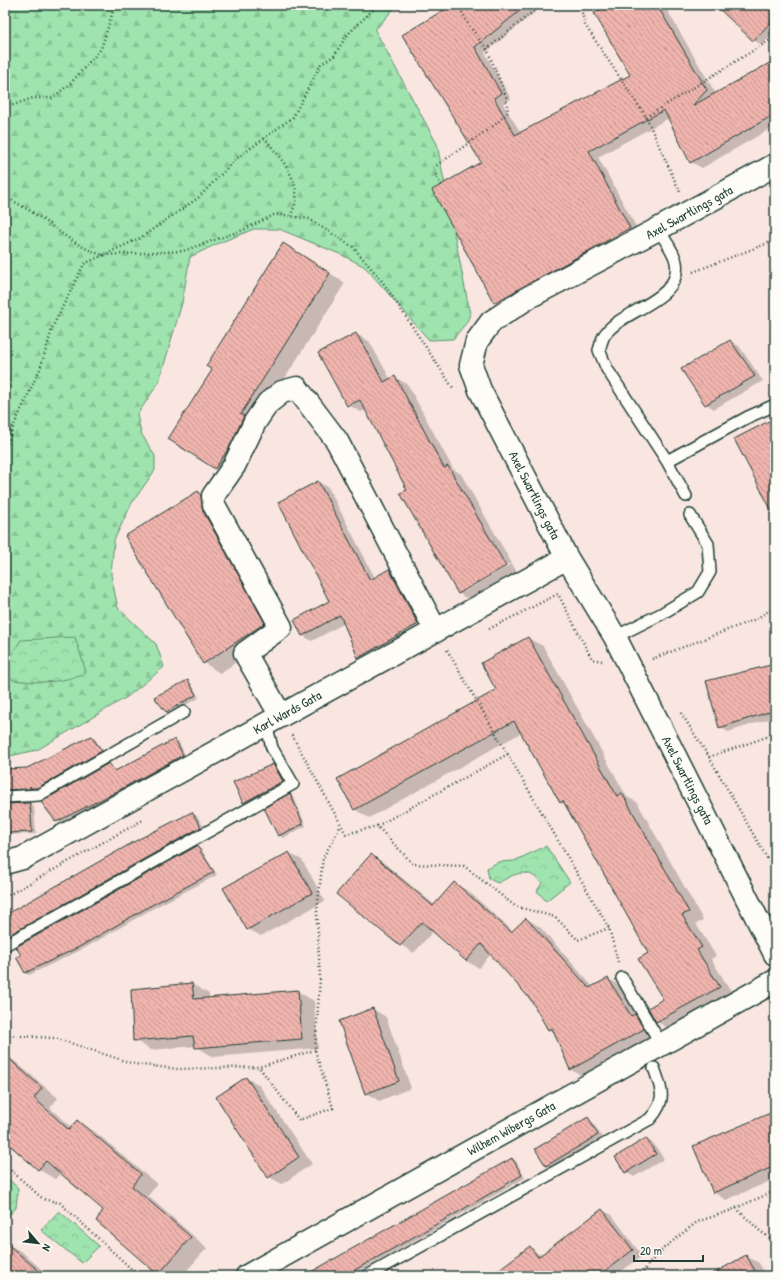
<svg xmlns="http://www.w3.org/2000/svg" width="780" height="1281" viewBox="0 0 780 1281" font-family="'Patrick Hand',sans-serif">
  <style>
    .forest { fill: url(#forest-firs); stroke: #5f9071 }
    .park { fill: url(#park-crowns); stroke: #5f9071 }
    .shadow { fill: #0003; fill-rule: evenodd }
    .building { fill: url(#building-back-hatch); stroke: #1f3d34 }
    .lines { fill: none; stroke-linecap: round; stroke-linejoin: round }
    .service-casing { stroke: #1f3d34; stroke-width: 14 }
    .minor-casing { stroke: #1f3d34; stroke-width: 25 }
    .path { stroke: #1f3d34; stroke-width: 2.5; stroke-dasharray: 1 3; stroke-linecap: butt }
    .service { stroke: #fdfcf7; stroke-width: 11 }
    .minor { stroke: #fdfcf7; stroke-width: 22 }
    .labels { text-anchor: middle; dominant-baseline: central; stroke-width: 3; stroke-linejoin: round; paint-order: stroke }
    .street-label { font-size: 13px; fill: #1f3d34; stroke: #fdfcf7 }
  </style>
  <defs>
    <pattern id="forest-firs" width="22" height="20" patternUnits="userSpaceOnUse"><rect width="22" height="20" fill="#9fe3ae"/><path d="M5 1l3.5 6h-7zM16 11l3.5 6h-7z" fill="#88c496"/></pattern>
    <pattern id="park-crowns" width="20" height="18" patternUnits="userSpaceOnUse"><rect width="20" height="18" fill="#9fe3ae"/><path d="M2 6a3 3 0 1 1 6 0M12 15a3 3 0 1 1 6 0" fill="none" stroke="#88c496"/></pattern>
    <pattern id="building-back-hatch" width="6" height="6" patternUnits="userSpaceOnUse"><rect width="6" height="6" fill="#f0b4ae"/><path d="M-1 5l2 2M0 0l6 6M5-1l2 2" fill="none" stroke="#c2948e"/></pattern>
  </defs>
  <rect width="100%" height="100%" fill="#f9e6e1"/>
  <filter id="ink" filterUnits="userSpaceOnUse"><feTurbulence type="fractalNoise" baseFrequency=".025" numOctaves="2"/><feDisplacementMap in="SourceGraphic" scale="8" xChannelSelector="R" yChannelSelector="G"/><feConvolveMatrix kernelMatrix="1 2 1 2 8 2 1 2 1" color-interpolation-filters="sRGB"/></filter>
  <g filter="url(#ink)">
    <!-- forest -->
    <path class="forest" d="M5,5H397L375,30L437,144L470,314L467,322L453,339L429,340L365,267L342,255L279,229H254L219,243L190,257L182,303L159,382L137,415L141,433L155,456V470L132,503L114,540L111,575L118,608L156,644L164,667L127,697L37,750L5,757Z"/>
    <!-- park -->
    <path class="park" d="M75,637L86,672C62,684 39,683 13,680L5,671V666L21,640Z
      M546,846L570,882L546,901L537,891L542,883C526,866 515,874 498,883L489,879L487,868L498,862L514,861Z
      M5,1176L18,1188L16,1208L5,1218Z
      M59,1211L99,1246L82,1263L41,1230Z"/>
    <!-- shadow -->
    <path class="shadow" d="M457,5H544L485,53L511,99L503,104L521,133L632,75L607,5H664L716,94L775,61V126L702,168L691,162L669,118L598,157L640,234L505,309L495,303L433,191L483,163Z
      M716,5H775V32L762,45L753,40Z
      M299,253L345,283L256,424L231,477L170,439Z
      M775,332V339L772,333Z
      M356,334L369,341L391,380L395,377L408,385L453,469L461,474L518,574L471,601L458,593L366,410L361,412L348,405ZM510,563L511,564L464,592V589Z
      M730,341L739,346L763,381L714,409L706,404Z
      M769,422L775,425V515L735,439Z
      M318,482L328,487L375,578L389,570L399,575L427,629L368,663L359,658L345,623L312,641L303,636L295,620L331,601Z
      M198,492L215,502L281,633L220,673L204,663Z
      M528,638L543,646L627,797L637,802L703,920L696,924L716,956L711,959L734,996L672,1030L657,1022L649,1008L664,1000L649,954L567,806L560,802L521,733L369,818L354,809L498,690Z
      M775,665V717L728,732L720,727Z
      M188,681L192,684L199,698L170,713L166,711Z
      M91,737L95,739L105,754L41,790L33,789V790L5,795V770L28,769Z
      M175,740L179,742L186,757L116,796L61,824L57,821L109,764L117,771Z
      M273,765L277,767L287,784L248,804L244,802Z
      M290,795L294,797L306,826L283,838L279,836Z
      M5,804H30L34,806L36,834L5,835Z
      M192,813L197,816L205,829L14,936L10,934L5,925V916Z
      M197,847L201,849L217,875L152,909L85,948L29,975L25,973Z
      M289,853L302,860L325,901L261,936L248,929Z
      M371,855L384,863L435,905L455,883L468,891L513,931L527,919L540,927L593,987L608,979L622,986L657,1037L584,1077L571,1070L556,1033L549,1030L531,1000L491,954L479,968L466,961L433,931L414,953L401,945L338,893Z
      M192,984L209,994V998L297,991L314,1001L318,1048L213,1057L196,1046L151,1050L134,1040Z
      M373,1009L386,1017L411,1088L379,1101L366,1093Z
      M5,1053L58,1098L50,1108L72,1128L77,1122L94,1131L157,1184L148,1196L207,1248L182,1276L159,1275L97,1221L105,1210L61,1173L55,1179L38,1169L5,1140Z
      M246,1078L259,1085L312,1164L282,1184L269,1177Z
      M775,1112V1179L726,1200L713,1192Z
      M588,1119L592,1121L602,1137L550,1168L546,1166Z
      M646,1139L654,1144L664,1159L634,1177L626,1172Z
      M512,1159L516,1161L525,1178L352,1276H307Z
      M602,1210L612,1215L642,1256L615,1276H492L530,1248L541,1256Z
      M5,1243L22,1252L49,1276H5Z
      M746,1256L759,1263L766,1276H711Z"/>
    <!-- building -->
    <path class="building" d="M452,5H527L475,47L501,93L494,98L515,135L630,75L594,13L608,5H657L707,90L692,106L775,60V114L690,163L664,110L589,151L630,228L494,303L432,190L481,162L402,35Z
      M715,5H775V18L753,41Z
      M283,243L330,273L241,414L244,416L230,446L215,469L168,439L212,370L206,366Z
      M356,333L384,382L395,376L444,468L448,466L506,566L458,594L400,493L407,490L360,400L347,406L318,353Z
      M730,340L755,376L705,405L681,369Z
      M769,421L775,430V517L734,439Z
      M318,481L370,580L389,569L418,624L358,658L340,615L302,636L294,620L329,601L278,502Z
      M198,491L201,496L203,511L265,623L203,664L125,536Z
      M528,637L617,796L622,793L689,912L682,915L702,947L697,950L720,987L656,1022L648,1008L663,999L638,959L648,953L563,801L560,803L514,721L354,810L337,779L496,690L481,663Z
      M775,664V710L719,728L706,681Z
      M188,680L196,695L166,712L154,697Z
      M91,736L102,751L37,788H31L30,786V789L5,790V769L27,768Z
      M175,739L183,755L112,794L56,822L41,802L109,763L115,771Z
      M273,764L283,781L243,803L233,782Z
      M290,793L303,824L278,836L264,808Z
      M30,803L32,832L5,833V804Z
      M192,812L201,827L9,935L5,927V915L139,839Z
      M197,846L214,872L148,907L81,946L25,973L16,957L21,955L16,947Z
      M289,852L312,893L247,930L223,888Z
      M371,854L433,906L454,882L511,932L526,918L589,988L608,978L631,1016L635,1014L644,1029L570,1070L552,1028L548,1030L531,1000L481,944L466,961L422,922L400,946L336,894Z
      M192,983L194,999L298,990L302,1039L195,1048L193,1036L133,1041L131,989Z
      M373,1008L399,1081L365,1094L339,1021Z
      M5,1055L42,1088L34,1098L69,1130L77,1120L141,1174L132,1186L191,1237L158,1275L96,1221L103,1210L46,1161L38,1170L5,1141Z
      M246,1077L299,1157L268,1178L216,1097Z
      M775,1111V1166L713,1193L693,1146Z
      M588,1117L598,1135L546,1166L535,1149Z
      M646,1138L656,1154L625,1173L615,1157Z
      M512,1158L522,1175L460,1211L344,1276H304Z
      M602,1209L633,1250L598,1276H490L530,1246L538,1257Z
      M5,1242L45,1276H5Z
      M746,1255L758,1276H709Z"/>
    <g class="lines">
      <defs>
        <path id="service" d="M658,229C664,239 674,251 676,262C683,300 624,309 606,333C602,337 601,345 599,350L607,369L667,461L686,496
          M667,461L748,417L775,405
          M615,637L661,614L698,592L710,572L708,544L690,515
          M5,797L39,795L184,712
          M5,945L293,784L272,748L266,723
          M622,978L661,1044
          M367,1276L650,1119C667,1100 662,1090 654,1068"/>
        <path id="minor" d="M775,165L658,229L529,297L491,322L477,341L471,365L480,390L567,558L615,637L775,954
          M281,716L245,653L281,627L214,505L213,496L234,466L255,422L268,403L282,392L297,388L337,441L436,631
          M5,863L23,858L567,558
          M247,1276L775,981"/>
      </defs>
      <!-- service casing -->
      <use href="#service" class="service-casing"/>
      <!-- minor casing -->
      <use href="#minor" class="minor-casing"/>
      <!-- path -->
      <path class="path" d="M458,5L470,27L487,49L541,5
        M580,5L585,25L646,117L680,192
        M5,108L33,98H52L70,84L101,49L115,5
        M646,117L775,37
        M264,138C278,154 299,178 296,201C295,206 292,211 291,216
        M441,186L433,168L496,124L508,112L506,96L487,49
        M5,196C14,202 23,206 32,212C56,228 75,247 103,255L183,251L243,230L276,214L309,219L353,247L382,281L453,388
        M693,272L768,243L775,242
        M5,431L13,426
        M5,451L14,425L40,369L53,326L84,264L140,238L198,198L236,159L293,117L321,64L334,56L347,35L378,5
        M489,629L558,594L592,659L602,661
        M447,650L609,928L618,962
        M652,659L756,619L775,607
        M681,713L709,757L775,872
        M292,735L346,834L377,826
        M508,754L377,826L413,864L464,866L515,906L555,917L578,940L609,928
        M709,757L775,734
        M5,897L143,820
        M5,1035L55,1038L134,1064L178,1069L259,1067
        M315,1050L259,1067L299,1120L333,1108L315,1050L320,978L317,911L323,858L341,825
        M5,1165L43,1199L60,1203L139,1276
        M736,1208L760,1231L775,1242
        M641,1276L648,1265L664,1248L697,1222L729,1211L775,1191"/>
      <!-- service -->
      <use href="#service" class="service"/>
      <!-- minor -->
      <use href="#minor" class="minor"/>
    </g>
  </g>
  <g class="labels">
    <!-- street labels -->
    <g class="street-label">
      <text transform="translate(689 212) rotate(-29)">Axel Swartlings gata</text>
      <text transform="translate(535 495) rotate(63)">Axel Swartlings gata</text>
      <text transform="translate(287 712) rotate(-29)">Karl Wards Gata</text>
      <text transform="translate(688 780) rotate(63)">Axel Swartlings gata</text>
      <text transform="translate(511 1128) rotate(-29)">Wilhem Wibergs Gata</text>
    </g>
  </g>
  <!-- margin -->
  <rect width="780" height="1281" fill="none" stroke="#fdfcf7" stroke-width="20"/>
  <rect x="10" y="10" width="760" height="1261" fill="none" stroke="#1f3d34" stroke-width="1.5" filter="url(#ink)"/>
  <!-- north arrow -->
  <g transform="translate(38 1243) rotate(118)" stroke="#fdfcf7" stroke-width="3" paint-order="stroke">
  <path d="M0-3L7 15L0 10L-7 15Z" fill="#1f3d34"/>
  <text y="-6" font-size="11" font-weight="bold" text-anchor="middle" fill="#1f3d34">N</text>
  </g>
  <!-- scale -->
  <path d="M634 1255v6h69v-6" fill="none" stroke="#1f3d34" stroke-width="2"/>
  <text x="640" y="1255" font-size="12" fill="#1f3d34" stroke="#fdfcf7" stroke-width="3" paint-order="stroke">20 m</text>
</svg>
